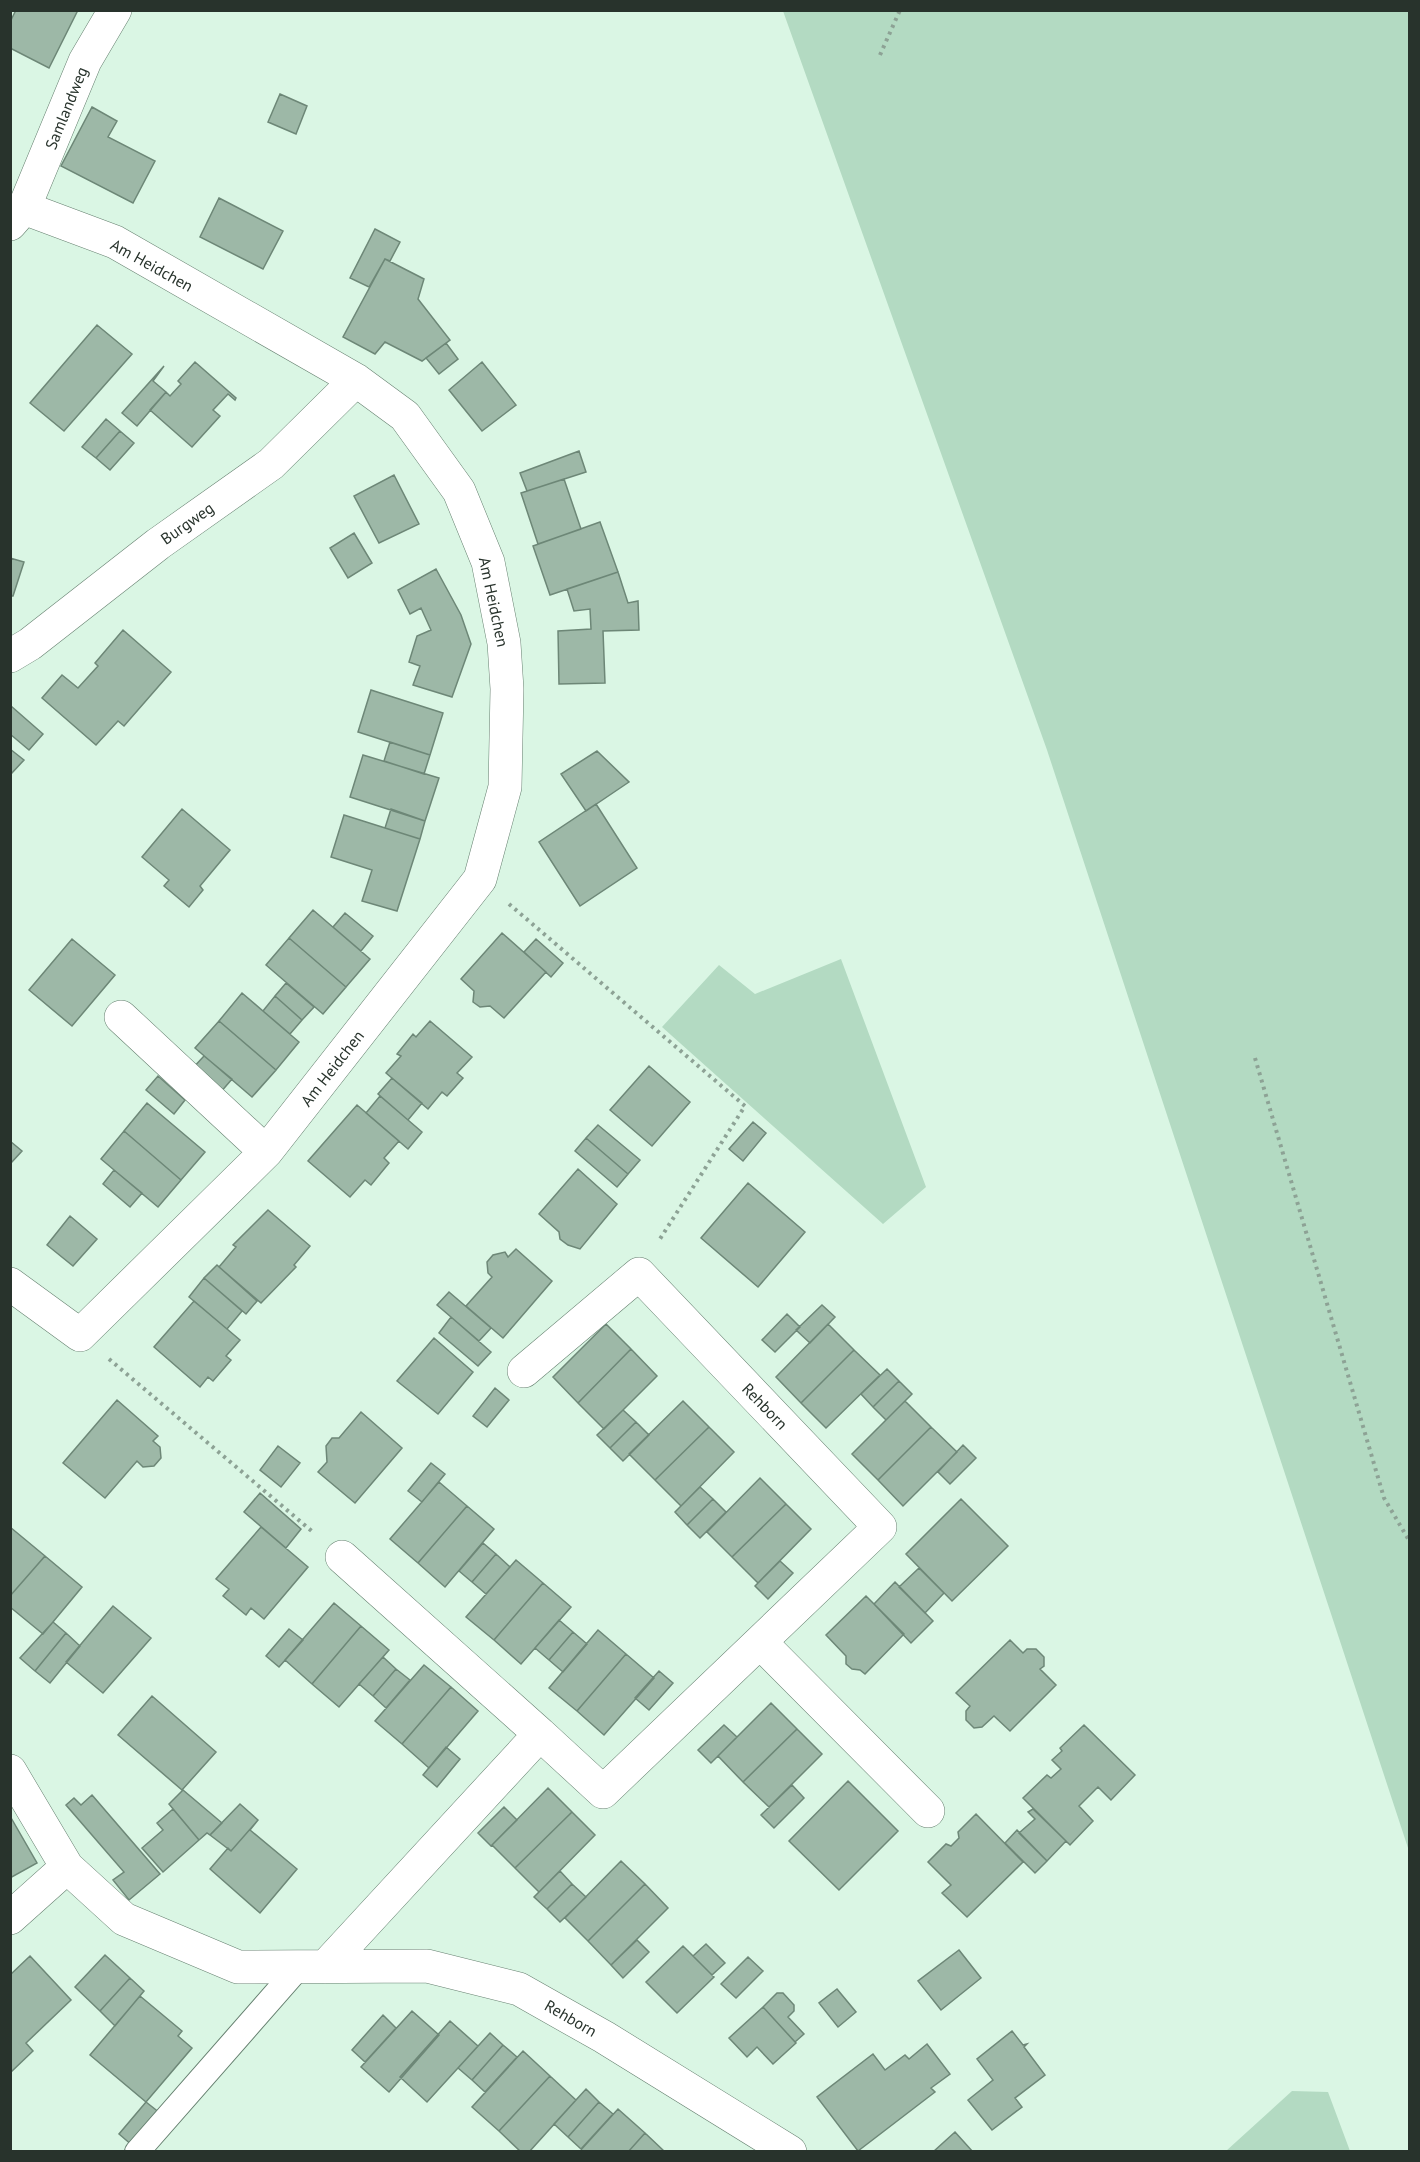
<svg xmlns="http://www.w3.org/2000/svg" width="1420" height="2162" viewBox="0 0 1420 2162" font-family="'PT Sans',sans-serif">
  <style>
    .green { fill: #b3dac2 }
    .building { fill: #9db8a7; stroke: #6d8777; stroke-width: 1.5 }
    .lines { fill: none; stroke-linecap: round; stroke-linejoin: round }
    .lane-casing { stroke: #668070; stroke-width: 26 }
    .street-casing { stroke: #668070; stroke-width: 34 }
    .path { stroke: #8da295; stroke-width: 4; stroke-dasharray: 3 4.5; stroke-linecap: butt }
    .lane { stroke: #fff; stroke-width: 24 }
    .street { stroke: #fff; stroke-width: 33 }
    .labels { text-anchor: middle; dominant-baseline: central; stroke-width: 5; stroke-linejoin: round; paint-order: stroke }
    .street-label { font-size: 16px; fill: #28332c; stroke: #fff }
  </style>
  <rect width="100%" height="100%" fill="#daf6e4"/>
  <!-- green -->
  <path class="green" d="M783,11H1409V1851L1047,750Z
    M841,959L926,1187L883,1224L662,1027L719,965L755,994Z
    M1292,2091L1328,2092L1350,2151H1226Z"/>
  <!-- building -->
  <path class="building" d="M16,10H78L49,68L10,48V22Z
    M280,94L307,106L296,134L268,122Z
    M92,107L117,121L108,137L155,161L133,203L61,166Z
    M219,198L283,231L263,269L200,237Z
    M375,229L400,242L390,261L385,259L369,287L350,278Z
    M385,259L424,279L418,299L450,340L422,361L385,342L375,354L343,337Z
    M97,325L132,354L64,431L30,403Z
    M446,343L458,359L439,374L426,358Z
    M195,362L236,398L235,400L228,394L213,410L220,416L192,447L150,410L166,392L170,396L181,384L178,381Z
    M482,362L516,405L482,431L449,390Z
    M164,366L153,381L166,392L137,426L122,413Z
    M106,419L120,431L96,458L82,447Z
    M120,431L134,443L110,470L96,458Z
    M579,451L586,472L527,491L520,473Z
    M394,475L419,524L379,543L354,496Z
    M564,479L581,529L538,544L521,493Z
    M600,522L618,572L550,595L533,546Z
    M354,533L372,563L348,578L330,548Z
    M10,558L24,562L13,596H10Z
    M436,569L461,615L471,644L452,697L413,685L420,666L409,662L417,636L431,630L421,608L410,614L398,590Z
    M618,572L628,603L638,601L639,630L603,631L605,683L559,684L558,631L591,629L590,609L574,611L567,589Z
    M123,630L171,672L124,726L118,721L96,745L42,698L62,675L78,688L98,666L95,663Z
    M371,690L443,713L430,755L358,732Z
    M11,706L43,734L29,750L10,734Z
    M390,742L430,755L424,774L384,761Z
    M10,749L24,760L10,775Z
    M597,751L629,782L586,811L561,774Z
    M363,755L439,778L425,821L350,797Z
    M596,804L637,868L580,906L539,842Z
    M182,809L230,850L200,886L203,890L189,907L164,886L169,880L142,857Z
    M391,809L425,821L420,839L385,828Z
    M344,815L420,839L397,911L362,901L372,870L331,857Z
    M313,910L370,959L346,987L289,938Z
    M345,913L373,936L361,951L333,927Z
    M502,933L546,972L504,1018L490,1006L480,1007L473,1002L474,991L461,979Z
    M289,938L346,987L323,1014L266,965Z
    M72,939L115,975L72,1026L29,990Z
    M536,939L563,963L551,977L524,952Z
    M286,983L314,1007L302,1020L275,996Z
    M242,993L299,1042L276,1070L219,1021Z
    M275,996L302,1020L290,1034L263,1011Z
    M219,1021L276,1070L252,1097L195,1048Z
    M430,1021L472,1057L457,1073L463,1078L447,1096L442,1092L428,1109L386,1073L401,1056L397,1054L413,1034L416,1037Z
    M204,1056L232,1079L220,1093L192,1069Z
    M649,1066L690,1102L652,1146L610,1110Z
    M158,1076L185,1100L174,1114L146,1090Z
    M392,1078L422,1103L408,1120L378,1094Z
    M380,1096L422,1132L408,1149L366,1113Z
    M147,1103L205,1152L181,1180L124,1131Z
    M357,1105L399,1141L384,1158L389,1163L371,1185L365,1180L350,1197L308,1161Z
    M753,1122L766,1133L743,1161L729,1149Z
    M598,1125L640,1160L628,1174L586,1138Z
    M124,1131L181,1180L158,1207L101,1159Z
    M586,1138L628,1174L617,1187L575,1151Z
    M10,1141L22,1151L10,1164Z
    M578,1169L617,1204L580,1249L568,1245L560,1239L559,1232L539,1214Z
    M114,1170L142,1193L130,1207L103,1184Z
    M748,1183L805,1232L758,1287L701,1238Z
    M268,1210L310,1246L294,1265L296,1267L261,1303L219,1267L236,1247L233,1245Z
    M70,1216L97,1239L73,1266L47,1245Z
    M516,1249L552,1281L503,1338L466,1306L492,1277L488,1273L487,1262L493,1255L505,1252L508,1257Z
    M217,1265L257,1301L246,1314L204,1278Z
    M204,1278L242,1311L227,1329L189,1297Z
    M449,1292L491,1328L479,1341L437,1305Z
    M194,1301L240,1340L226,1356L231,1360L213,1381L208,1377L200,1387L154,1347Z
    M822,1305L835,1317L810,1343L796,1330Z
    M787,1314L800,1327L775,1352L762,1340Z
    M451,1317L491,1352L478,1366L439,1333Z
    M606,1324L631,1349L578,1403L553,1377Z
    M828,1324L854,1350L801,1403L776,1377Z
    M434,1338L473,1372L438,1414L397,1381Z
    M631,1349L657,1376L604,1429L578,1403Z
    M854,1350L880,1375L826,1428L801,1403Z
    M887,1369L899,1381L873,1407L861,1394Z
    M899,1381L912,1394L886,1420L873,1407Z
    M495,1388L509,1400L487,1427L473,1416Z
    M117,1400L158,1436L153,1441L160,1447L161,1458L154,1466L143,1467L137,1461L105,1498L63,1463Z
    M683,1401L709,1427L655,1480L629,1454Z
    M905,1401L931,1427L878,1480L852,1454Z
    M623,1410L636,1422L610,1448L597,1435Z
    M361,1412L402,1448L355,1503L318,1472L327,1462L326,1446L332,1438H339Z
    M636,1422L649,1435L623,1461L610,1448Z
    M709,1427L734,1452L681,1506L655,1480Z
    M931,1427L957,1452L903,1506L878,1480Z
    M963,1445L976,1458L950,1484L938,1472Z
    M278,1446L300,1463L281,1487L260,1470Z
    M431,1463L445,1474L422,1502L408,1491Z
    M760,1478L786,1504L732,1557L707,1532Z
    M439,1482L467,1506L418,1563L390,1539Z
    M700,1487L713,1499L687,1525L675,1512Z
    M260,1493L301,1529L286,1548L244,1512Z
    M713,1499L726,1512L700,1538L687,1525Z
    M961,1499L1008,1546L952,1601L906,1554Z
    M786,1504L811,1529L758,1583L732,1557Z
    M467,1506L494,1529L445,1587L418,1563Z
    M10,1527L45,1556L10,1596Z
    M261,1527L308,1567L264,1619L251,1608L246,1615L223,1596L229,1589L216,1579Z
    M483,1543L496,1554L472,1582L459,1571Z
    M496,1554L510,1567L486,1594L472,1582Z
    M45,1556L82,1587L43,1634L10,1607V1596Z
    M516,1560L543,1583L494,1640L466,1617Z
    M780,1561L793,1573L768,1599L755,1586Z
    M919,1568L944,1593L925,1613L899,1587Z
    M895,1582L933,1621L911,1643L874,1604Z
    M543,1583L571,1607L521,1664L494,1640Z
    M866,1596L904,1634L865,1674L860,1670L852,1669L846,1664V1656L826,1635Z
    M334,1603L361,1626L312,1684L285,1660Z
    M113,1606L151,1638L103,1693L66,1662Z
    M559,1620L573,1632L549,1660L535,1648Z
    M53,1622L66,1633L35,1671L20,1658Z
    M361,1626L389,1650L339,1707L312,1684Z
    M289,1629L303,1640L279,1667L266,1656Z
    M598,1630L626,1654L577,1711L549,1688Z
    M573,1632L587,1644L563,1672L549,1660Z
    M66,1633L80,1646L50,1683L35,1671Z
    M1010,1640L1023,1653L1027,1649H1036L1044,1657V1666L1040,1669L1056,1685L1010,1731L994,1716L982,1727L974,1728L966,1720V1711L970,1706L956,1693Z
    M626,1654L654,1678L604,1735L577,1711Z
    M383,1657L396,1669L373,1696L359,1684Z
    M424,1665L451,1687L402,1744L375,1721Z
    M396,1669L410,1680L386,1708L373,1696Z
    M659,1671L673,1683L649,1710L635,1698Z
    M451,1687L478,1711L429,1768L402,1744Z
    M152,1696L216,1752L182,1790L118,1735Z
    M771,1703L797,1729L743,1782L718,1756Z
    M724,1725L737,1737L711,1763L698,1750Z
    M1084,1725L1135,1775L1111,1800L1098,1787L1079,1806L1093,1821L1070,1845L1023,1798L1047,1775L1051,1778L1061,1769L1052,1760L1062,1751L1060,1748Z
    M797,1729L822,1754L769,1807L743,1782Z
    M446,1747L460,1759L437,1787L423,1775Z
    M848,1781L898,1831L839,1890L789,1841Z
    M792,1785L804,1798L774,1828L761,1815Z
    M548,1788L572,1812L515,1868L492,1845Z
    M183,1790L222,1823L210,1835L207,1833L199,1840L169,1804Z
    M92,1795L160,1874L129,1900L113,1880L124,1872L66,1805L74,1798L81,1805Z
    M240,1804L258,1820L231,1851L210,1835Z
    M504,1807L517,1820L491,1846L478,1833Z
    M173,1809L199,1840L163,1872L142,1848L163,1830L157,1823Z
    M1033,1809L1066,1841L1047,1861L1019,1833L1035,1819L1028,1812Z
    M572,1812L595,1835L539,1892L515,1868Z
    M976,1814L1023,1862L967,1917L942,1893L951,1885L928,1862L946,1844L951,1846L959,1838L958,1832Z
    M10,1816L37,1863L10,1878Z
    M258,1820L250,1830L297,1869L260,1913L210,1869L228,1848L231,1851Z
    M1017,1830L1047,1861L1035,1873L1005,1843Z
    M621,1861L645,1884L588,1941L565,1918Z
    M560,1871L572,1884L547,1909L534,1897Z
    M572,1884L586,1897L560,1922L547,1909Z
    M645,1884L668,1908L611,1965L588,1941Z
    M637,1940L649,1952L623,1978L611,1965Z
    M706,1944L725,1963L712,1975L693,1956Z
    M683,1946L714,1977L677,2013L646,1982Z
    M959,1950L981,1978L941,2010L918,1981Z
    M105,1955L130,1978L100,2011L75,1987Z
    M30,1956L71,2000L26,2043L33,2051L11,2072L10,1975Z
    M748,1957L763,1971L736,1998L721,1984Z
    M130,1978L144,1991L115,2026L100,2011Z
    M837,1989L856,2012L838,2027L819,2003Z
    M777,1993H783L794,2005V2011L788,2017L804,2034L795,2042L763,2007Z
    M140,1996L182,2031L178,2036L192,2048L146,2102L90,2055Z
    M763,2007L796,2043L773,2064L757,2047L747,2057L729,2038Z
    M412,2011L439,2035L389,2092L361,2067Z
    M383,2015L396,2028L365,2062L352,2050Z
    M450,2021L478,2046L427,2102L400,2077Z
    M1012,2031L1023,2045L1027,2044L1024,2047L1045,2075L1015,2098L1022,2107L992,2130L968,2100L993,2080L977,2059Z
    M490,2033L503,2045L472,2080L458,2068Z
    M927,2044L950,2074L931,2088L935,2092L858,2151L817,2097L873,2054L885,2070L905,2055L909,2059Z
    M503,2045L517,2057L485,2092L472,2080Z
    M523,2051L550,2076L499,2131L472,2107Z
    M550,2076L576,2100L529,2152H521L499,2131Z
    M586,2089L599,2102L568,2137L554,2124Z
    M146,2102L160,2113L133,2146L119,2134Z
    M599,2102L613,2114L581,2149L568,2137Z
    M618,2109L645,2133L628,2152H579Z
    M955,2132L973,2152H933Z
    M645,2133L665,2152H628Z"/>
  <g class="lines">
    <defs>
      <path id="lane" d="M137,2152L300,1966"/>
      <path id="street" d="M24,208L85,61L115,10
        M10,224L24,208L115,242L356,380L405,416L459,491L488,562L504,643L507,689L505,787L480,879L266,1152L80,1335L10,1284
        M10,656L30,644L158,544L271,464L356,380
        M121,1017L266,1152
        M524,1371L639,1274L880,1527L603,1792L540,1734
        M760,1642L928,1811
        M10,1771L67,1867L124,1919L238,1967L427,1966L519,1989L604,2037L790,2152
        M10,1918L67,1867
        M325,1967L540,1734L342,1557"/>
    </defs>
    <!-- lane casing -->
    <use href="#lane" class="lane-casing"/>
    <!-- street casing -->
    <use href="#street" class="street-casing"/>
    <!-- path -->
    <path class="path" d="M880,55L900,10
      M509,904L745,1106L658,1242
      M1255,1058L1384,1498L1410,1542
      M109,1359L314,1533"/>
    <!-- lane -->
    <use href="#lane" class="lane"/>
    <!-- street -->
    <use href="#street" class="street"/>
  </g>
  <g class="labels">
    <!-- street labels -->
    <g class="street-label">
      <text transform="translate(66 108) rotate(-68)">Samlandweg</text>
      <text transform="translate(152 265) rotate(29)">Am Heidchen</text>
      <text transform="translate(187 523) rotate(-35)">Burgweg</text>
      <text transform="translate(494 602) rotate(78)">Am Heidchen</text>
      <text transform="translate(332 1068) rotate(-52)">Am Heidchen</text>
      <text transform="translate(765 1406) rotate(46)">Rehborn</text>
      <text transform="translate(571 2018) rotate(30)">Rehborn</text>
    </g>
  </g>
  <!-- border -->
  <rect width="1420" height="2162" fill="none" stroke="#28332c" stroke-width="24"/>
</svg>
